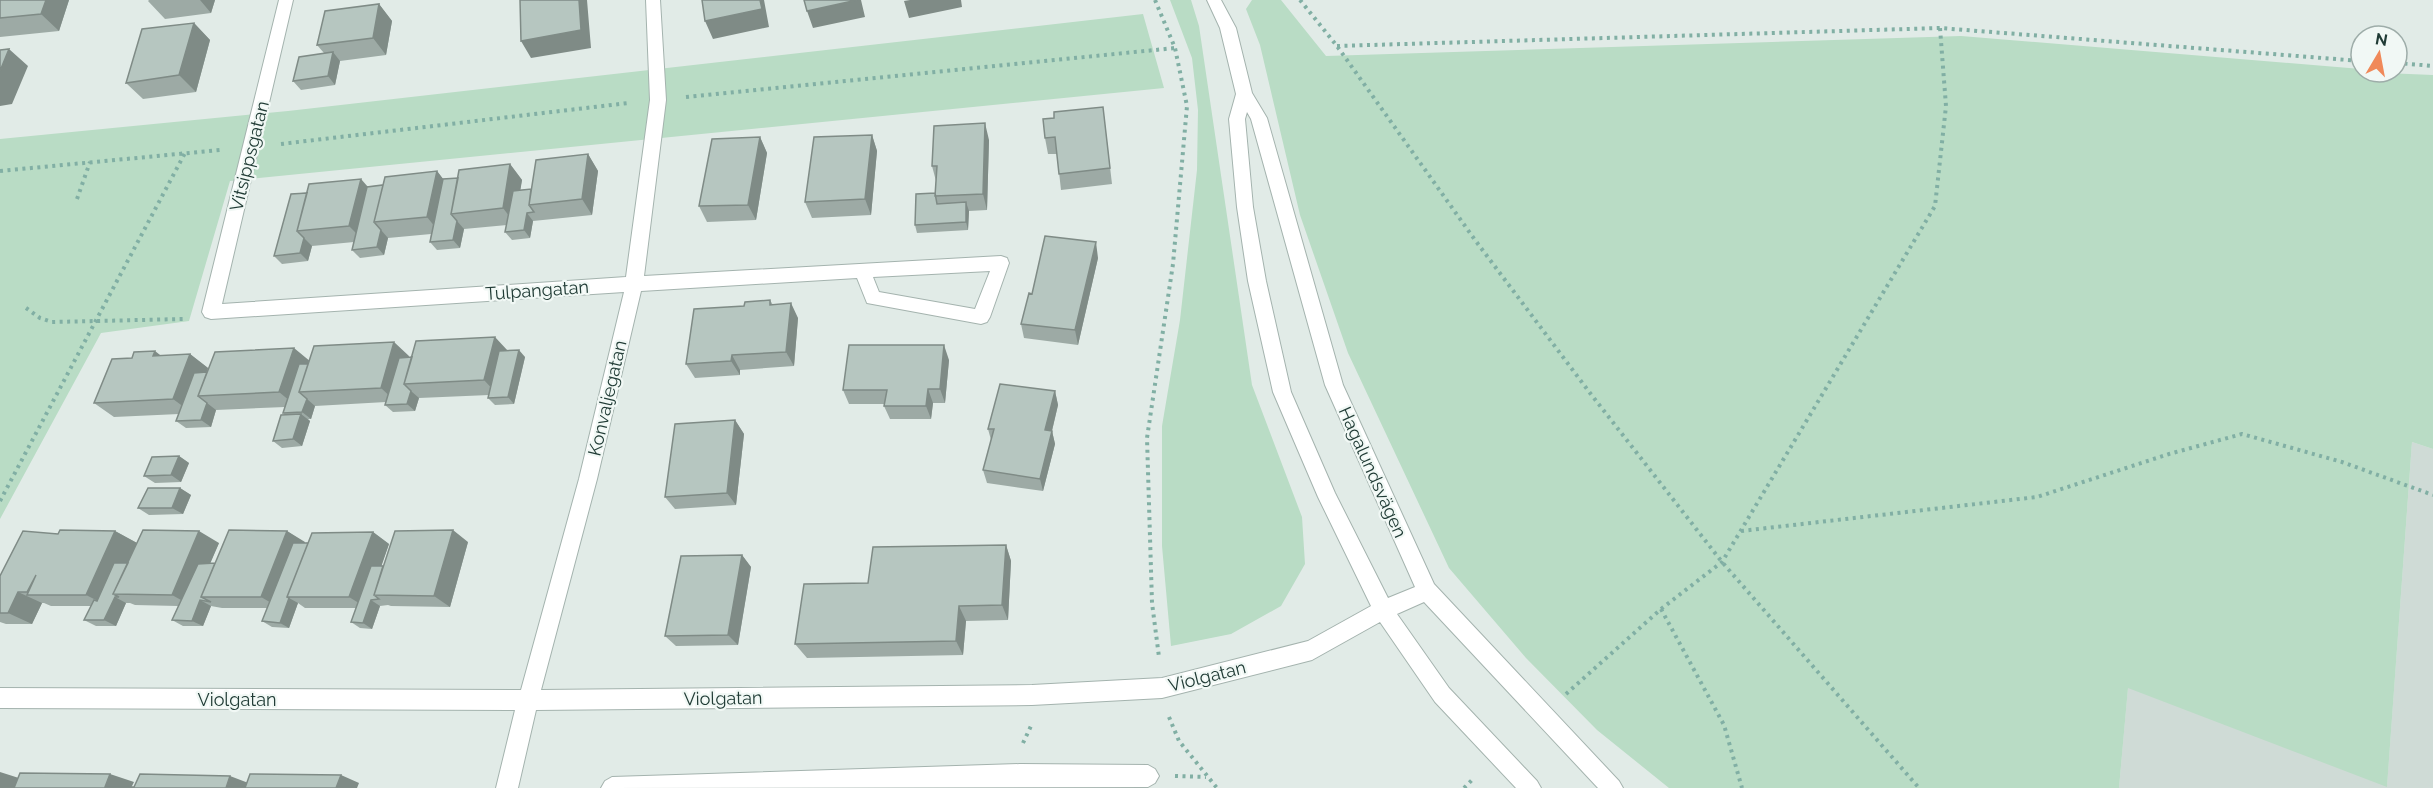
<svg xmlns="http://www.w3.org/2000/svg" width="2433" height="788" viewBox="0 0 2433 788" font-family="Raleway,sans-serif">
  <style>
    .built { fill: #cfdbd6 }
    .green { fill: #b9dcc5 }
    .lines { fill: none; stroke-linecap: round; stroke-linejoin: round }
    .minor-casing { stroke: #a4b3ae; stroke-width: 2 }
    .path { stroke: #81afa4; stroke-width: 4; stroke-dasharray: 3 4.5; stroke-linecap: butt }
    .minor { fill: #fff; fill-rule: evenodd }
    .wall { fill: #9daaa5 }
    .shaded-wall { fill: #7f8b86 }
    .building { fill: #b6c6c0; stroke: #7f8b86; stroke-width: 1.5 }
    .labels { text-anchor: middle; dominant-baseline: central; stroke-width: 4.5; stroke-linejoin: round; paint-order: stroke }
    .street-label { font-size: 18px; fill: #213c36; stroke: #f1f8f5 }
  </style>
  <rect width="100%" height="100%" fill="#e1ebe7"/>
  <!-- built -->
  <path class="built" d="M2412,442L2433,449V788H2119L2128,687L2387,786Z"/>
  <!-- green -->
  <path class="green" d="M1170,0H1191L1199,26L1252,385L1302,517L1305,564L1281,606L1231,634L1171,646L1162,546V426L1180,320L1197,170L1198,110L1192,58Z
    M1252,0H1281L1326,56L1961,36L2361,69V72L2433,75V449L2412,442L2387,787L2128,688L2119,788H1669L1597,730L1526,658L1449,568L1348,353L1300,215L1260,45L1246,9Z
    M1143,14L1164,88L230,181L189,321L101,333L0,519V139L288,111Z"/>
  <g class="lines">
    <defs>
      <path id="minor" d="M279,0H293L222,304L626,277L650,100L646,0H660L666,100L644,276L1001,256L1007,258L1009,263L990,317L987,322L981,324L867,303L857,278L641,291L597,479L541,690L1032,685L1162,678L1308,641L1371,606L1318,497L1273,392L1248,281L1237,207L1229,119L1236,94L1220,28L1207,0H1221L1236,28L1252,93L1267,118L1343,385L1434,584L1619,781L1623,788H1598L1424,602L1397,614L1449,688L1537,781L1541,788H1516L1435,702L1380,622L1312,660L1162,698L1032,705L536,710L518,788H496L515,710L0,708V688L521,690L579,479L624,292L211,319L205,317L202,312ZM1247,112L1251,119L1325,385L1415,587L1388,598L1335,493L1291,392L1266,281L1253,207L1245,119ZM990,271L975,309L879,292L873,277Z
        M1020,764L1148,765L1155,769L1159,776L1155,783L1148,787L601,788L605,781L612,777Z"/>
    </defs>
    <!-- minor casing -->
    <use href="#minor" class="minor-casing"/>
    <!-- path -->
    <path class="path" d="M1155,0L1175,48L1187,106L1173,264L1147,438L1152,603L1159,657
      M1300,0L1337,46L1475,240L1590,393L1722,562L1919,788
      M1337,46L1940,28L2361,61
      M2397,63L2433,66
      M686,97L1175,48
      M281,144L628,103
      M0,171L220,150
      M77,199L90,162
      M26,308L40,318L52,322L184,319
      M0,501L185,153
      M1741,531L2037,497L2169,454L2242,434L2342,462L2433,495
      M1661,609L1724,725L1742,788
      M1566,694L1661,609L1722,562L1935,206L1946,106L1940,28
      M1169,717L1179,741L1217,788
      M1023,743L1031,726
      M1175,776L1206,777
      M1464,788L1472,780"/>
    <!-- minor -->
    <use href="#minor" class="minor"/>
  </g>
  <!-- wall -->
  <path class="wall" d="M0,0H69L59,31L0,37Z
    M149,0H215L211,13L165,19L148,1Z
    M379,4L392,21L386,55L340,61L335,85L301,90L293,81L324,53L317,45Z
    M194,23L210,40L196,92L143,99L126,83Z
    M1103,107L1112,184L1061,190L1057,154H1048L1045,138Z
    M872,135L877,151L871,215L812,218L805,202Z
    M760,137L767,153L756,220L707,222L699,206Z
    M989,140L987,210L969,211L968,230L917,233L915,225L935,193L936,181L932,166Z
    M588,154L598,171L592,215L533,221L530,238L512,240L505,232L507,225L464,229L460,248L437,250L430,242L431,234L388,238L384,255L360,258L352,250L354,242L312,246L308,261L282,264L274,256L291,194L383,185L437,171L443,179L458,178L510,164L522,180L520,190L531,189Z
    M1098,258L1078,345L1024,338L1021,324L1032,294Z
    M770,300L773,305L798,318L794,366L740,370V375L695,378L686,364L744,306Z
    M507,350L525,357L514,404L495,405L488,398L489,395L419,398L415,411L393,412L385,405L386,402L315,406L311,419H308L310,421L302,446L282,448L273,441L285,415L283,413L285,407L216,410L211,427L186,428L176,421L179,414L114,417L94,403L132,358L190,354L208,368L309,361L409,356V357Z
    M949,360L945,403H933L931,419H890L884,406V404H849L843,390Z
    M1055,391L1058,405L1052,431L1055,444L1043,491L987,483L983,470L991,440L988,429Z
    M735,420L744,434L736,505L675,509L665,497Z
    M179,456L189,463L181,482L155,483L144,476Z
    M180,488L191,495L183,514L149,515L138,508Z
    M115,531L137,543H219L210,563H215L287,531L305,543L373,532L389,544L381,566L468,542L450,607L391,606L388,605L380,606L372,629L360,628L351,622L356,608H305L298,603L289,628L272,627L262,621L267,608H222L211,606L203,626H183L172,620L178,606L135,605L130,603H126L116,626H96L84,620L91,606H51L44,603H42L32,624H6L0,622V576L58,534Z
    M1006,545L1011,561L1008,620L966,621L963,655L807,658L795,644L868,583Z
    M742,555L751,567L738,645L676,646L665,636Z"/>
  <!-- shaded-wall -->
  <path class="shaded-wall" d="M46,0H69L59,31L41,14Z
    M200,0H215L211,13Z
    M579,0H587L591,48L531,58L521,41Z
    M760,0H764L769,27L713,39L705,21Z
    M857,0H861L865,17L813,28L807,11Z
    M910,0H961L962,7L909,18L904,1Z
    M379,4L392,21L386,55L373,38Z
    M194,23L210,40L196,92L179,75Z
    M9,49L28,66L12,104L0,106V71Z
    M333,52L340,61L335,85L328,76Z
    M985,123L989,140L987,210L983,194Z
    M872,135L877,151L871,215L865,199Z
    M760,137L767,153L756,220L748,205Z
    M588,154L598,171L592,215L582,199Z
    M510,164L522,180L515,224L503,208Z
    M437,171L450,188L440,233L427,217Z
    M361,179L375,195L364,241L349,226Z
    M966,202L969,211L968,230L966,222Z
    M527,213L533,221L530,238L524,230Z
    M457,221L464,229L460,248L453,240Z
    M381,230L388,238L384,255L377,247Z
    M304,238L312,246L308,261L300,253Z
    M1096,242L1098,258L1078,345L1075,330Z
    M791,303L798,318L794,366L786,352Z
    M495,337L508,351L497,394L484,380Z
    M394,342L409,356L396,402L381,388Z
    M944,345L949,360L945,403L940,389Z
    M294,348L311,362L299,392L296,406L279,392Z
    M519,350L525,357L514,404L508,397Z
    M155,351L174,366L153,356Z
    M190,354L208,368L192,413L173,399Z
    M732,355L740,370V375L731,361Z
    M928,389L933,403L931,419L926,406Z
    M411,391L419,398L415,411L407,404Z
    M1055,391L1058,405L1049,443L1045,430Z
    M307,399L315,406L311,419L302,412Z
    M207,403L216,410L211,427L201,420Z
    M301,414L310,421L302,446L293,439Z
    M735,420L744,434L736,505L727,493Z
    M1052,431L1055,444L1043,491L1040,479Z
    M179,456L189,463L181,482L171,475Z
    M180,488L191,495L183,514L172,508Z
    M453,530L468,542L450,607L434,596Z
    M115,531L137,543L108,606L86,595Z
    M199,531L219,543L192,606L172,595Z
    M287,531L305,542L280,608L261,597Z
    M373,532L389,544L367,608L349,597Z
    M1006,545L1011,561L1008,620L1002,605Z
    M742,555L751,567L738,645L728,635Z
    M18,592L42,603L32,624L8,613Z
    M115,597L126,603L116,626L104,620Z
    M289,598L298,603L289,628L280,623Z
    M200,600L211,606L203,626L192,621Z
    M371,600L380,606L372,629L363,623Z
    M959,606L966,621L963,655L956,641Z
    M0,772L22,779L18,788H0Z
    M110,774L134,782L131,788L105,787Z
    M341,775L359,783L357,788H336Z
    M230,776L251,784L250,788H226Z"/>
  <!-- building -->
  <path class="building" d="M0,0H46L41,14L0,18Z
    M520,0H579L581,30L521,41Z
    M702,0H760L762,9L705,21Z
    M804,0H857L807,11Z
    M379,4L373,38L317,45L325,11Z
    M194,23L179,75L126,83L142,29Z
    M9,49L0,71V50Z
    M333,52L328,76L293,81L299,57Z
    M1103,107L1110,168L1059,174L1055,137L1045,138L1043,119L1054,118V112Z
    M985,123L983,194L935,196L937,166H932L934,126Z
    M872,135L865,199L805,202L814,137Z
    M760,137L748,205L699,206L712,139Z
    M588,154L582,199L529,205L536,160Z
    M510,164L503,208L451,214L459,170Z
    M437,171L427,217L374,222L385,177Z
    M458,178L451,214L457,221L453,240L430,242L443,179Z
    M361,179L349,226L297,231L309,184Z
    M383,185L374,222L381,230L377,247L352,250L367,187Z
    M531,189L529,205L534,212L527,213L524,230L505,232L513,191Z
    M307,193L297,231L304,238L300,253L274,256L291,194Z
    M935,193L937,204L966,202V222L915,225L916,194Z
    M1045,236L1096,242L1075,330L1021,324L1029,293L1032,294Z
    M770,300V305L791,303L786,352L732,355L731,361L686,364L694,309L744,306L745,302Z
    M495,337L484,380L404,384L416,341Z
    M394,342L381,388L299,392L314,346Z
    M849,345H944L940,389H928L926,406H884L887,390H843Z
    M294,348L279,392L198,396L215,352Z
    M519,350L508,397L488,398L499,351Z
    M155,351L153,356L190,354L173,399L94,403L112,359L132,358L134,352Z
    M412,357L404,384L411,391L407,404L385,405L399,358Z
    M299,364H308L299,392L307,399L302,412L283,413Z
    M207,372L198,396L207,403L201,420L176,421L194,373Z
    M1000,384L1055,391L1045,430L1052,431L1040,479L983,470L994,429H988Z
    M301,414L293,439L273,441L281,415Z
    M735,420L727,493L665,497L675,424Z
    M179,456L171,475L144,476L152,457Z
    M148,488H180L172,508H138Z
    M60,530L115,531L86,595H27L36,575L27,592H18L8,613H0V576L23,531L58,534Z
    M143,530L199,531L172,595L113,594Z
    M229,530L287,531L261,597H201Z
    M453,530L434,596L374,595L395,531Z
    M373,532L349,597H287L312,533Z
    M293,543H308L287,597L289,598L280,623L262,621Z
    M1006,545L1002,605L959,606L956,641L795,644L804,584L868,583L873,547Z
    M742,555L728,635L665,636L681,556Z
    M114,563H128L113,594L119,597H115L104,620H84L94,600L97,601Z
    M215,563L201,597L211,602L200,600L192,621L172,620L198,564Z
    M371,566H383L374,595L379,599L371,600L363,623L351,622Z
    M20,773L110,774L105,787H134L140,774L230,776L226,788H14Z
    M250,774L341,775L336,788H245Z"/>
  <g class="labels">
    <!-- street labels -->
    <g class="street-label">
      <text transform="translate(249 156) rotate(-76)">Vitsippsgatan</text>
      <text transform="translate(537 290) rotate(-4)">Tulpangatan</text>
      <text transform="translate(607 398) rotate(-77)">Konvaljegatan</text>
      <text transform="translate(1373 472) rotate(66)">Hagalundsvägen</text>
      <text transform="translate(1207 676) rotate(-14)">Violgatan</text>
      <text transform="translate(723 698) rotate(-1)">Violgatan</text>
      <text x="237" y="699">Violgatan</text>
    </g>
  </g>
  <!-- north arrow -->
  <g transform="translate(2379 54) rotate(10)"><circle r="28" fill="#f1f8f5" stroke="#9eada9" stroke-width="1.5"/>
  <path d="M0-4.5L10 22L0 15L-10 22Z" fill="#f08959"/>
  <text y="-9" font-size="16" font-weight="bold" text-anchor="middle" fill="#213c36">N</text>
  </g>
</svg>
